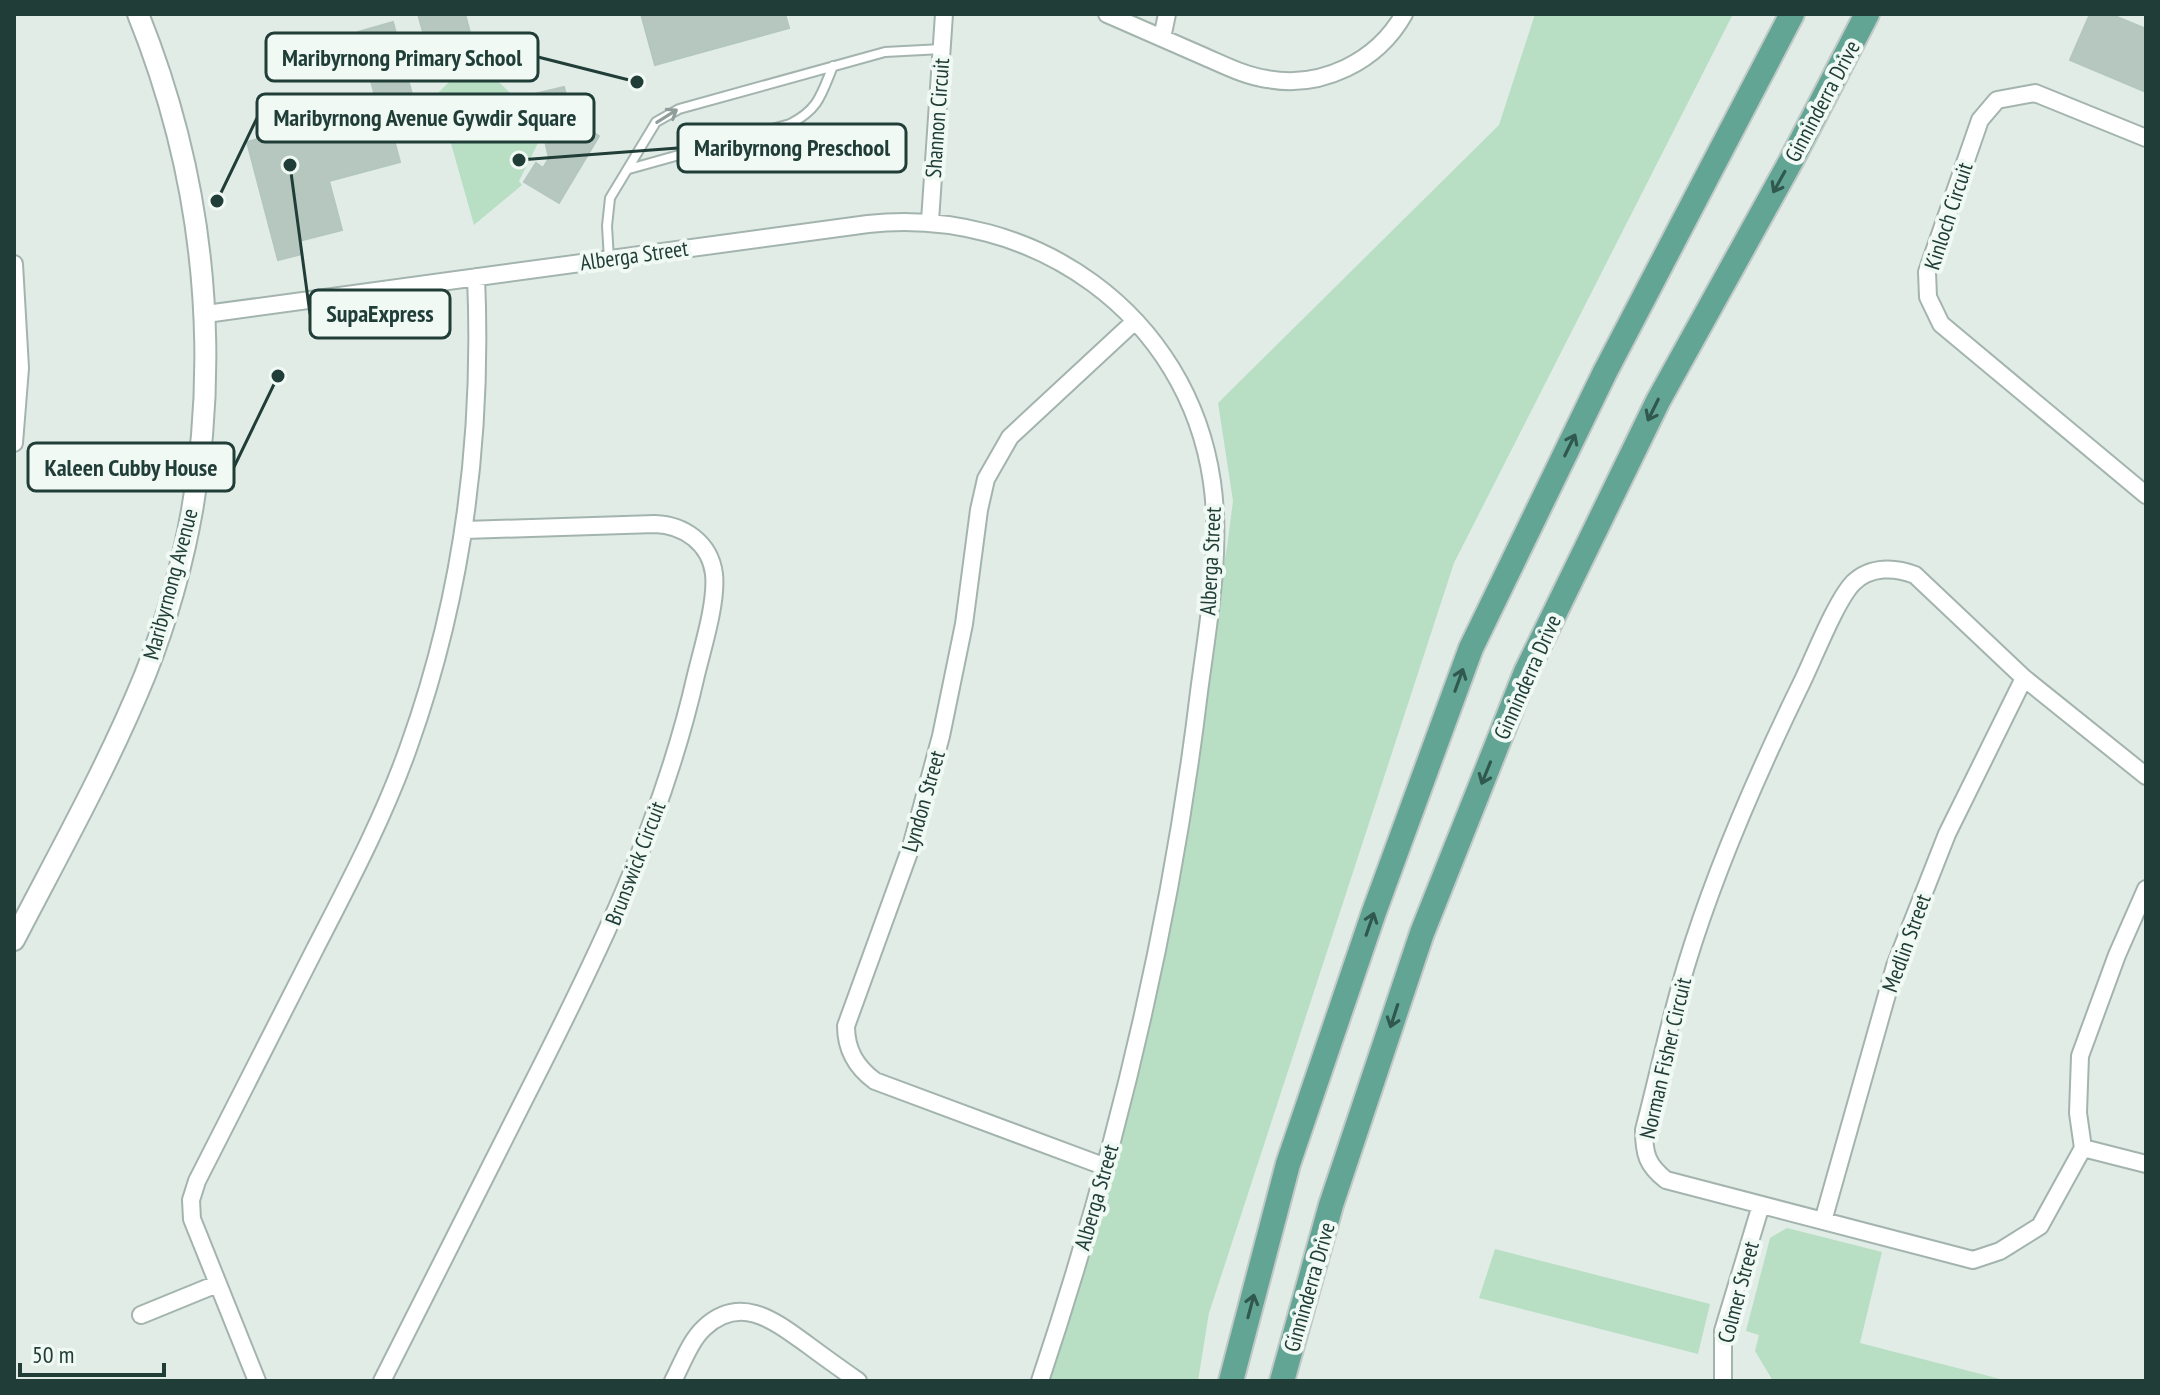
<svg xmlns="http://www.w3.org/2000/svg" width="2160" height="1395" viewBox="0 0 2160 1395" font-family="'PT Sans Narrow',sans-serif">
  <style>
    .green { fill: #b8dfc3 }
    .building { fill: #b6c7c0; stroke: #b3c6bf; stroke-width: 2 }
    .lines { fill: none; stroke-linecap: round; stroke-linejoin: round }
    .service-casing { stroke: #a3b4af; stroke-width: 12 }
    .minor-casing { stroke: #a3b4af; stroke-width: 20 }
    .tertiary-casing { stroke: #a3b4af; stroke-width: 24 }
    .primary-casing { stroke: #c1c9c7; stroke-width: 28 }
    .service { stroke: #fff; stroke-width: 8 }
    .minor { stroke: #fff; stroke-width: 16 }
    .tertiary { stroke: #fff; stroke-width: 20 }
    .primary { stroke: #62a595; stroke-width: 24 }
    .oneway { stroke: #909e9b }
    .oneway2 { stroke: #30584e }
    .labels { text-anchor: middle; dominant-baseline: central; stroke-width: 8; stroke-linejoin: round; paint-order: stroke }
    .street-label { font-size: 22px; fill: #203e37; stroke: #f1f9f5 }
    .leader { fill: none; stroke: #203e37; stroke-width: 3 }
    .callout-dot { fill: #203e37; stroke: #f1f9f5; stroke-width: 3 }
    .callout { fill: #f1f9f5; stroke: #203e37; stroke-width: 3 }
    .callout-label { font-size: 24px; text-anchor: middle; font-weight: bold; fill: #203e37 }
  </style>
  <rect width="100%" height="100%" fill="#e1ece7"/>
  <!-- green -->
  <path class="green" d="M1535,14H1733L1454,563L1209,1313L1198,1381H1048L1094,1240L1227,547L1233,501L1218,403L1499,125Z
    M474,57L538,121L541,137L519,181L522,185L474,225L437,94Z
    M1787,1228L1882,1252L1860,1343L2008,1381H1773L1755,1351L1759,1335L1746,1331L1770,1238Z
    M1495,1249L1710,1304L1698,1354L1479,1298Z"/>
  <!-- building -->
  <path class="building" d="M418,14H465L471,36L455,41L459,53L431,61Z
    M641,14H785L789,28L655,65Z
    M2090,14H2110L2146,29V92L2070,60Z
    M393,22L413,98L399,101L407,132L393,136L400,162L329,181L342,230L299,241L302,254L278,260L247,142L317,123L320,131L380,115L358,32Z
    M564,87L572,119L599,136L559,203L524,182L536,163L543,168L549,158L539,115L535,116L530,95Z"/>
  <g class="lines">
    <defs>
      <path id="service" d="M629,169L790,124C819,109 821,95 833,66
        M609,259L607,226L610,198L656,122L679,109L885,52L942,49"/>
      <path id="minor" d="M1107,14C1139,28 1171,42 1203,56C1224,65 1245,76 1267,79C1321,89 1377,62 1404,14
        M1162,38L1167,14
        M2146,138L2035,93L1997,100L1980,120L1927,272L1928,297L1941,324L2146,495
        M930,221L944,14
        M14,264L20,368L14,443
        M206,314L868,224C1033,206 1188,314 1212,482C1222,551 1208,623 1199,692C1171,926 1115,1157 1040,1381
        M2146,776L2024,678L1915,575C1895,567 1870,566 1853,583C1836,601 1815,655 1803,680C1758,772 1716,867 1686,966C1670,1020 1658,1076 1644,1130C1644,1154 1647,1165 1666,1180L1973,1260L2000,1251L2040,1226L2083,1148L2078,1113L2080,1056L2117,955L2146,889
        M2083,1148L2146,1164
        M1106,1167L875,1081C856,1067 846,1050 846,1026L911,847L941,736L964,624L979,510L986,479L1010,437L1135,321
        M1823,1221L1895,966L1947,834L2024,678
        M141,1315L217,1284
        M257,1381L192,1219L191,1200L197,1181C236,1104 276,1027 315,949C349,883 384,817 409,746C463,595 483,437 476,277
        M382,1381C429,1287 477,1194 524,1100C594,963 662,826 696,675C703,646 717,602 714,574C710,543 684,525 655,524L465,530
        M673,1381C682,1364 690,1341 704,1328C741,1293 776,1322 808,1345C824,1357 841,1369 858,1381
        M1723,1381V1331L1761,1205"/>
      <path id="tertiary" d="M14,940C59,853 108,766 145,675C230,462 223,225 138,14"/>
      <path id="primary" d="M1231,1381L1288,1164L1374,912L1471,648L1605,372L1792,14
        M1282,1381L1331,1205L1422,933L1526,672L1658,401L1791,161L1867,14"/>
    </defs>
    <!-- service casing -->
    <use href="#service" class="service-casing"/>
    <!-- minor casing -->
    <use href="#minor" class="minor-casing"/>
    <!-- tertiary casing -->
    <use href="#tertiary" class="tertiary-casing"/>
    <!-- primary casing -->
    <use href="#primary" class="primary-casing"/>
    <!-- service -->
    <use href="#service" class="service"/>
    <!-- minor -->
    <use href="#minor" class="minor"/>
    <!-- tertiary -->
    <use href="#tertiary" class="tertiary"/>
    <!-- primary -->
    <use href="#primary" class="primary"/>
  </g>
  <!-- one-way arrows -->
  <defs><path id="oneway-shaft" d="M-6 0H5M1.5-3L5.5 0L1.5 3" fill="none" stroke-width="1.6" stroke-linecap="round" stroke-linejoin="round" transform="scale(2)"/></defs>
  <use class="oneway" href="#oneway-shaft" transform="translate(667 116) rotate(-32)"/>
  <g class="oneway2">
    <use href="#oneway-shaft" transform="translate(1779 182) rotate(119)"/>
    <use href="#oneway-shaft" transform="translate(1653 410) rotate(116)"/>
    <use href="#oneway-shaft" transform="translate(1570 445) rotate(-64)"/>
    <use href="#oneway-shaft" transform="translate(1459 680) rotate(-70)"/>
    <use href="#oneway-shaft" transform="translate(1486 773) rotate(112)"/>
    <use href="#oneway-shaft" transform="translate(1370 924) rotate(-71)"/>
    <use href="#oneway-shaft" transform="translate(1394 1016) rotate(108)"/>
    <use href="#oneway-shaft" transform="translate(1251 1306) rotate(-75)"/>
  </g>
  <g class="labels">
    <!-- street labels -->
    <g class="street-label">
      <text transform="translate(1822 101) rotate(-62)">Ginninderra Drive</text>
      <text transform="translate(937 118) rotate(-86)">Shannon Circuit</text>
      <text transform="translate(1948 216) rotate(-72)">Kinloch Circuit</text>
      <text transform="translate(634 255) rotate(-8)">Alberga Street</text>
      <text transform="translate(1210 561) rotate(-87)">Alberga Street</text>
      <text transform="translate(170 584) rotate(-75)">Maribyrnong Avenue</text>
      <text transform="translate(1527 677) rotate(-66)">Ginninderra Drive</text>
      <text transform="translate(923 801) rotate(-74)">Lyndon Street</text>
      <text transform="translate(635 863) rotate(-69)">Brunswick Circuit</text>
      <text transform="translate(1906 943) rotate(-70)">Medlin Street</text>
      <text transform="translate(1665 1058) rotate(-77)">Norman Fisher Circuit</text>
      <text transform="translate(1096 1197) rotate(-74)">Alberga Street</text>
      <text transform="translate(1309 1287) rotate(-74)">Ginninderra Drive</text>
      <text transform="translate(1738 1292) rotate(-75)">Colmer Street</text>
    </g>
  </g>
  <!-- callouts -->
  <path class="leader" d="M637 82L538 57M217 201L257 118M519 160L678 148M290 165L310 314M278 376L234 467"/>
  <g class="callout-dot">
    <circle cx="637" cy="82" r="8"/>
    <circle cx="217" cy="201" r="8"/>
    <circle cx="519" cy="160" r="8"/>
    <circle cx="290" cy="165" r="8"/>
    <circle cx="278" cy="376" r="8"/>
  </g>
  <g class="callout">
    <rect x="266" y="33" width="272" height="48" rx="8"/>
    <rect x="257" y="94" width="337" height="48" rx="8"/>
    <rect x="678" y="124" width="228" height="48" rx="8"/>
    <rect x="310" y="290" width="140" height="48" rx="8"/>
    <rect x="28" y="443" width="206" height="48" rx="8"/>
  </g>
  <g class="callout-label">
    <text x="402" y="66">Maribyrnong Primary School</text>
    <text x="425" y="126">Maribyrnong Avenue Gywdir Square</text>
    <text x="792" y="156">Maribyrnong Preschool</text>
    <text x="380" y="322">SupaExpress</text>
    <text x="131" y="476">Kaleen Cubby House</text>
  </g>
  <!-- border -->
  <rect width="2160" height="1395" fill="none" stroke="#203e37" stroke-width="32"/>
  <!-- scale -->
  <path d="M20 1363v12h144v-12" fill="none" stroke="#203e37" stroke-width="4"/>
  <text x="32" y="1363" font-size="24" fill="#203e37" stroke="#f1f9f5" stroke-width="6" paint-order="stroke">50 m</text>
</svg>
